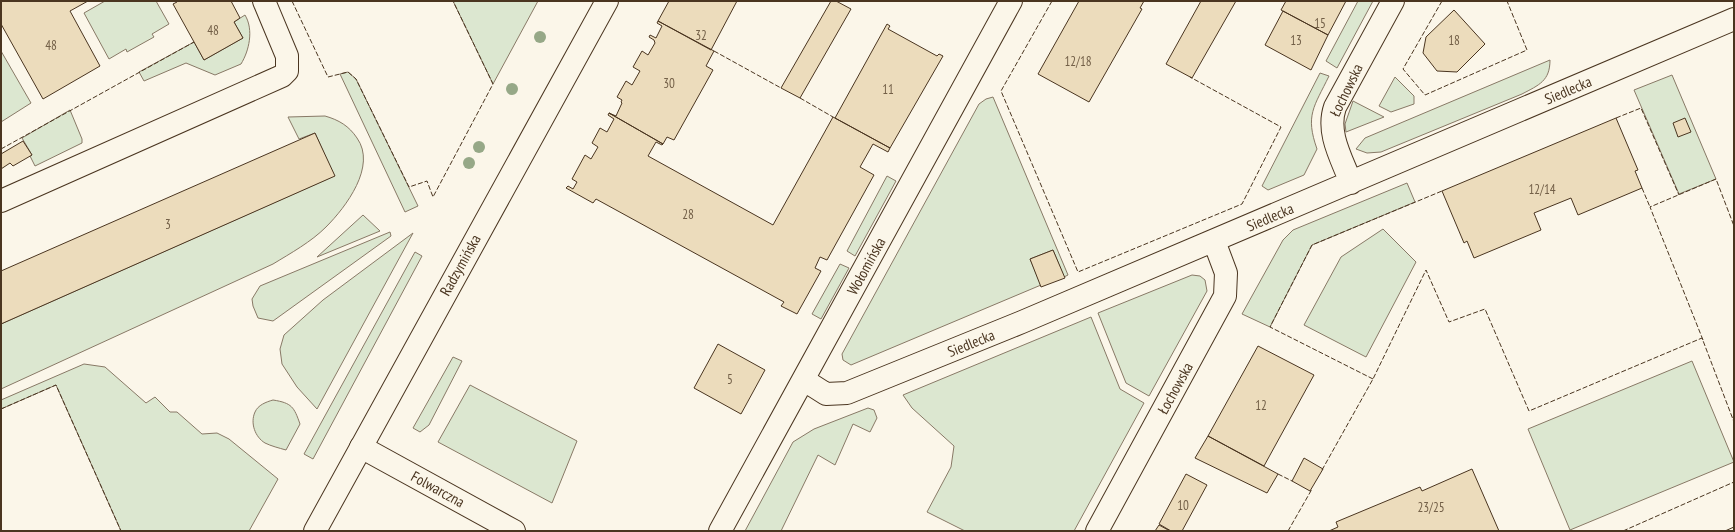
<svg xmlns="http://www.w3.org/2000/svg" width="1735" height="532" viewBox="0 0 1735 532" font-family="'PT Sans Narrow',sans-serif">
  <style>
    .green { fill: #dce7d0; stroke: #887966 }
    .building { fill: #ecdcbc; stroke: #4a3520 }
    .lines { fill: none; stroke-linecap: round; stroke-linejoin: round }
    .minor-casing { stroke: #4a3520; stroke-width: 24 }
    .tertiary-casing { stroke: #4a3520; stroke-width: 24 }
    .minor { stroke: #fbf6e9; stroke-width: 22 }
    .tertiary { stroke: #fbf6e9; stroke-width: 22 }
    .tram { stroke: #4a3520; stroke-width: 1 }
    .fence { stroke: #4a3520; stroke-width: 1; stroke-dasharray: 5 2; stroke-linecap: butt }
    .tree { fill: #96a887 }
    .labels { text-anchor: middle; dominant-baseline: central; stroke-width: 3; stroke-linejoin: round; paint-order: stroke }
    .number-label { font-size: 13px; fill: #725f47 }
    .street-label { font-size: 15px; fill: #4a3520; stroke: #fbf6e9 }
  </style>
  <rect width="100%" height="100%" fill="#fbf6e9"/>
  <!-- green -->
  <path class="green" d="M105,1H156L169,24L152,34L154,37L127,52L126,49L109,59L84,13Z
    M453,1H538L493,84Z
    M1358,1H1373L1337,68L1326,61Z
    M245,15C254,30 249,51 241,64L215,75L186,63L144,81L139,72L194,42L204,60L243,38L234,22Z
    M1,51L31,103L1,122Z
    M1550,60C1550,81 1539,85 1522,94L1381,152L1367,153L1356,149L1365,138Z
    M348,72L356,79L418,206L405,212L340,74Z
    M1320,73L1329,76C1314,107 1305,115 1317,149L1304,175L1268,190L1262,186Z
    M1672,75L1716,179L1679,194L1634,90Z
    M1395,77L1414,96V104L1391,112L1379,106Z
    M993,97L1068,275L1064,277L1053,250L1030,259L1041,285L851,365L843,360L842,354L979,104L986,99Z
    M1353,101L1384,117L1346,132L1345,124Z
    M70,110L82,139V143L35,166L30,156L32,155L22,138Z
    M325,116C339,120 349,126 357,138C377,166 346,207 326,227C311,242 291,253 273,264L1,389V324L334,176L315,133L299,139L288,117Z
    M887,176L896,181L855,256L847,251Z
    M1407,183L1415,202L1312,245L1270,327L1242,314L1283,240L1293,230Z
    M363,215L380,231L317,257Z
    M1383,229L1416,262L1366,357L1304,325L1341,257Z
    M390,232L391,236L273,321L258,318L253,306L252,299L260,286Z
    M413,233L317,409L297,387L282,364L280,349L284,335L323,300Z
    M415,252L422,256L313,459L304,454Z
    M840,264L849,268L821,319L812,314Z
    M1192,275L1200,276L1205,280L1207,291L1149,396L1126,383L1098,313Z
    M1091,317L1120,389L1144,403L1074,531H965L927,512L951,467L954,446L912,408L903,395Z
    M453,357L462,361L429,425L420,432L413,428Z
    M1692,361L1734,462L1570,530L1528,429Z
    M84,364L105,367L146,403L155,397L170,412H177L202,434L217,433L229,439L278,479L249,531H121L56,385L1,409V400Z
    M470,385L577,441L552,503L438,442Z
    M273,400C292,403 294,407 300,424L286,450C279,448 271,446 265,443C255,437 250,423 255,412C258,405 266,402 273,400Z
    M868,408L874,410L877,418L870,432L853,424L835,465L818,455L781,531H745L793,442L814,429Z"/>
  <!-- building -->
  <path class="building" d="M1,1H88L70,11L100,66L43,99L1,24Z
    M176,1H231L240,18L234,22L243,38L204,60L173,4L177,2Z
    M669,1H737L711,50L658,21Z
    M831,1H836L851,9L800,98L781,88Z
    M1079,1H1144L1140,8L1142,9L1089,102L1038,74Z
    M1201,1H1236L1192,78L1166,64Z
    M1286,1H1346L1328,35L1281,10Z
    M1454,10L1485,44L1457,72L1437,71L1423,53L1426,37Z
    M1283,11L1328,35L1311,70L1265,45Z
    M658,21L714,51L706,66L713,70L674,140L667,137L663,144L609,113L616,116L622,103L621,102L622,100L617,97L626,81L632,85L640,71L633,67L642,51L648,55L655,43L654,40L649,37L650,35L656,38L662,26L657,23Z
    M887,24L890,26L888,29L937,56L939,54L943,56L890,148L835,118Z
    M609,113L663,144L662,145L656,142L648,156L773,225L833,117L890,148L888,152L873,144L860,167L874,175L827,260L820,257L815,268L821,271L797,314L781,306L784,302L596,199L593,203L566,188L568,186L573,189L577,182L572,179L585,155L591,159L598,147L592,143L600,128L607,132L614,119L608,115Z
    M1616,118L1638,170L1635,171L1642,188L1578,215L1571,198L1534,213L1541,230L1474,258L1467,241L1464,243L1442,191Z
    M1685,118L1691,132L1678,137L1673,123Z
    M315,133L335,176L1,324V271Z
    M23,141L32,155L13,166L10,163L1,169V154Z
    M1053,250L1065,278L1041,287L1030,259Z
    M718,344L765,370L741,414L694,388Z
    M1258,346L1314,375L1264,466L1208,436Z
    M1208,436L1278,474L1267,493L1195,458Z
    M1304,458L1323,469L1310,491L1292,481Z
    M1472,469L1499,531H1329L1338,527L1336,522L1420,487L1422,491Z
    M1186,474L1207,485L1182,531H1171L1159,524Z
    M1159,525L1170,531H1155Z"/>
  <g class="lines">
    <defs>
      <path id="minor" d="M1351,183C1342,159 1326,133 1335,107L1393,1
        M1,201L282,76L287,71V56L264,1
        M804,380L826,394L847,393L1022,322L1734,19
        M361,447L514,531
        M720,531L1011,1
        M1097,531L1225,296L1226,273L1214,241"/>
      <path id="tertiary" d="M315,531L607,1"/>
    </defs>
    <!-- minor casing -->
    <use href="#minor" class="minor-casing"/>
    <!-- tertiary casing -->
    <use href="#tertiary" class="tertiary-casing"/>
    <!-- minor -->
    <use href="#minor" class="minor"/>
    <!-- tertiary -->
    <use href="#tertiary" class="tertiary"/>
    <!-- tram -->
    <path class="tram" d="M1725,531L1734,527"/>
    <!-- fence -->
    <path class="fence" d="M292,1L328,77L348,72L356,79L409,187L427,181L433,197L493,84L453,1
      M1052,1L1001,91L1078,272L1242,204L1281,127L1190,77
      M1442,1L1403,69L1425,95L1527,50L1507,1
      M714,51L781,88
      M800,98L833,117
      M1616,118L1641,108L1679,195
      M1,149L194,42
      M1642,188L1650,207L1651,206
      M1703,340L1650,207L1716,179L1734,226
      M1373,379L1270,327L1312,245L1442,191
      M1,409L56,385L121,531
      M1322,470L1373,379L1426,270L1449,322L1485,309L1529,411L1702,338L1734,422
      M1278,474L1292,481
      M1288,531L1312,489
      M1623,531L1734,482"/>
  </g>
  <!-- trees -->
  <g class="tree">
    <circle cx="540" cy="37" r="6"/>
    <circle cx="512" cy="89" r="6"/>
    <circle cx="479" cy="147" r="6"/>
    <circle cx="469" cy="163" r="6"/>
  </g>
  <g class="labels">
    <!-- number labels -->
    <g class="number-label">
      <text x="1320" y="23">15</text>
      <text x="213" y="30">48</text>
      <text x="701" y="35">32</text>
      <text x="1296" y="40">13</text>
      <text x="1454" y="40">18</text>
      <text x="51" y="45">48</text>
      <text x="1078" y="61">12/18</text>
      <text x="669" y="83">30</text>
      <text x="888" y="89">11</text>
      <text x="1542" y="189">12/14</text>
      <text x="688" y="214">28</text>
      <text x="168" y="224">3</text>
      <text x="730" y="379">5</text>
      <text x="1261" y="405">12</text>
      <text x="1183" y="505">10</text>
      <text x="1431" y="507">23/25</text>
    </g>
    <!-- street labels -->
    <g class="street-label">
      <text transform="translate(1346 90) rotate(-64)">Łochowska</text>
      <text transform="translate(1568 90) rotate(-23)">Siedlecka</text>
      <text transform="translate(1270 217) rotate(-23)">Siedlecka</text>
      <text transform="translate(460 265) rotate(-61)">Radzymińska</text>
      <text transform="translate(866 266) rotate(-61)">Wołomińska</text>
      <text transform="translate(971 343) rotate(-22)">Siedlecka</text>
      <text transform="translate(1175 388) rotate(-61)">Łochowska</text>
      <text transform="translate(438 489) rotate(29)">Folwarczna</text>
    </g>
  </g>
  <!-- border -->
  <rect width="1735" height="532" fill="none" stroke="#4a3520" stroke-width="4"/>
</svg>
